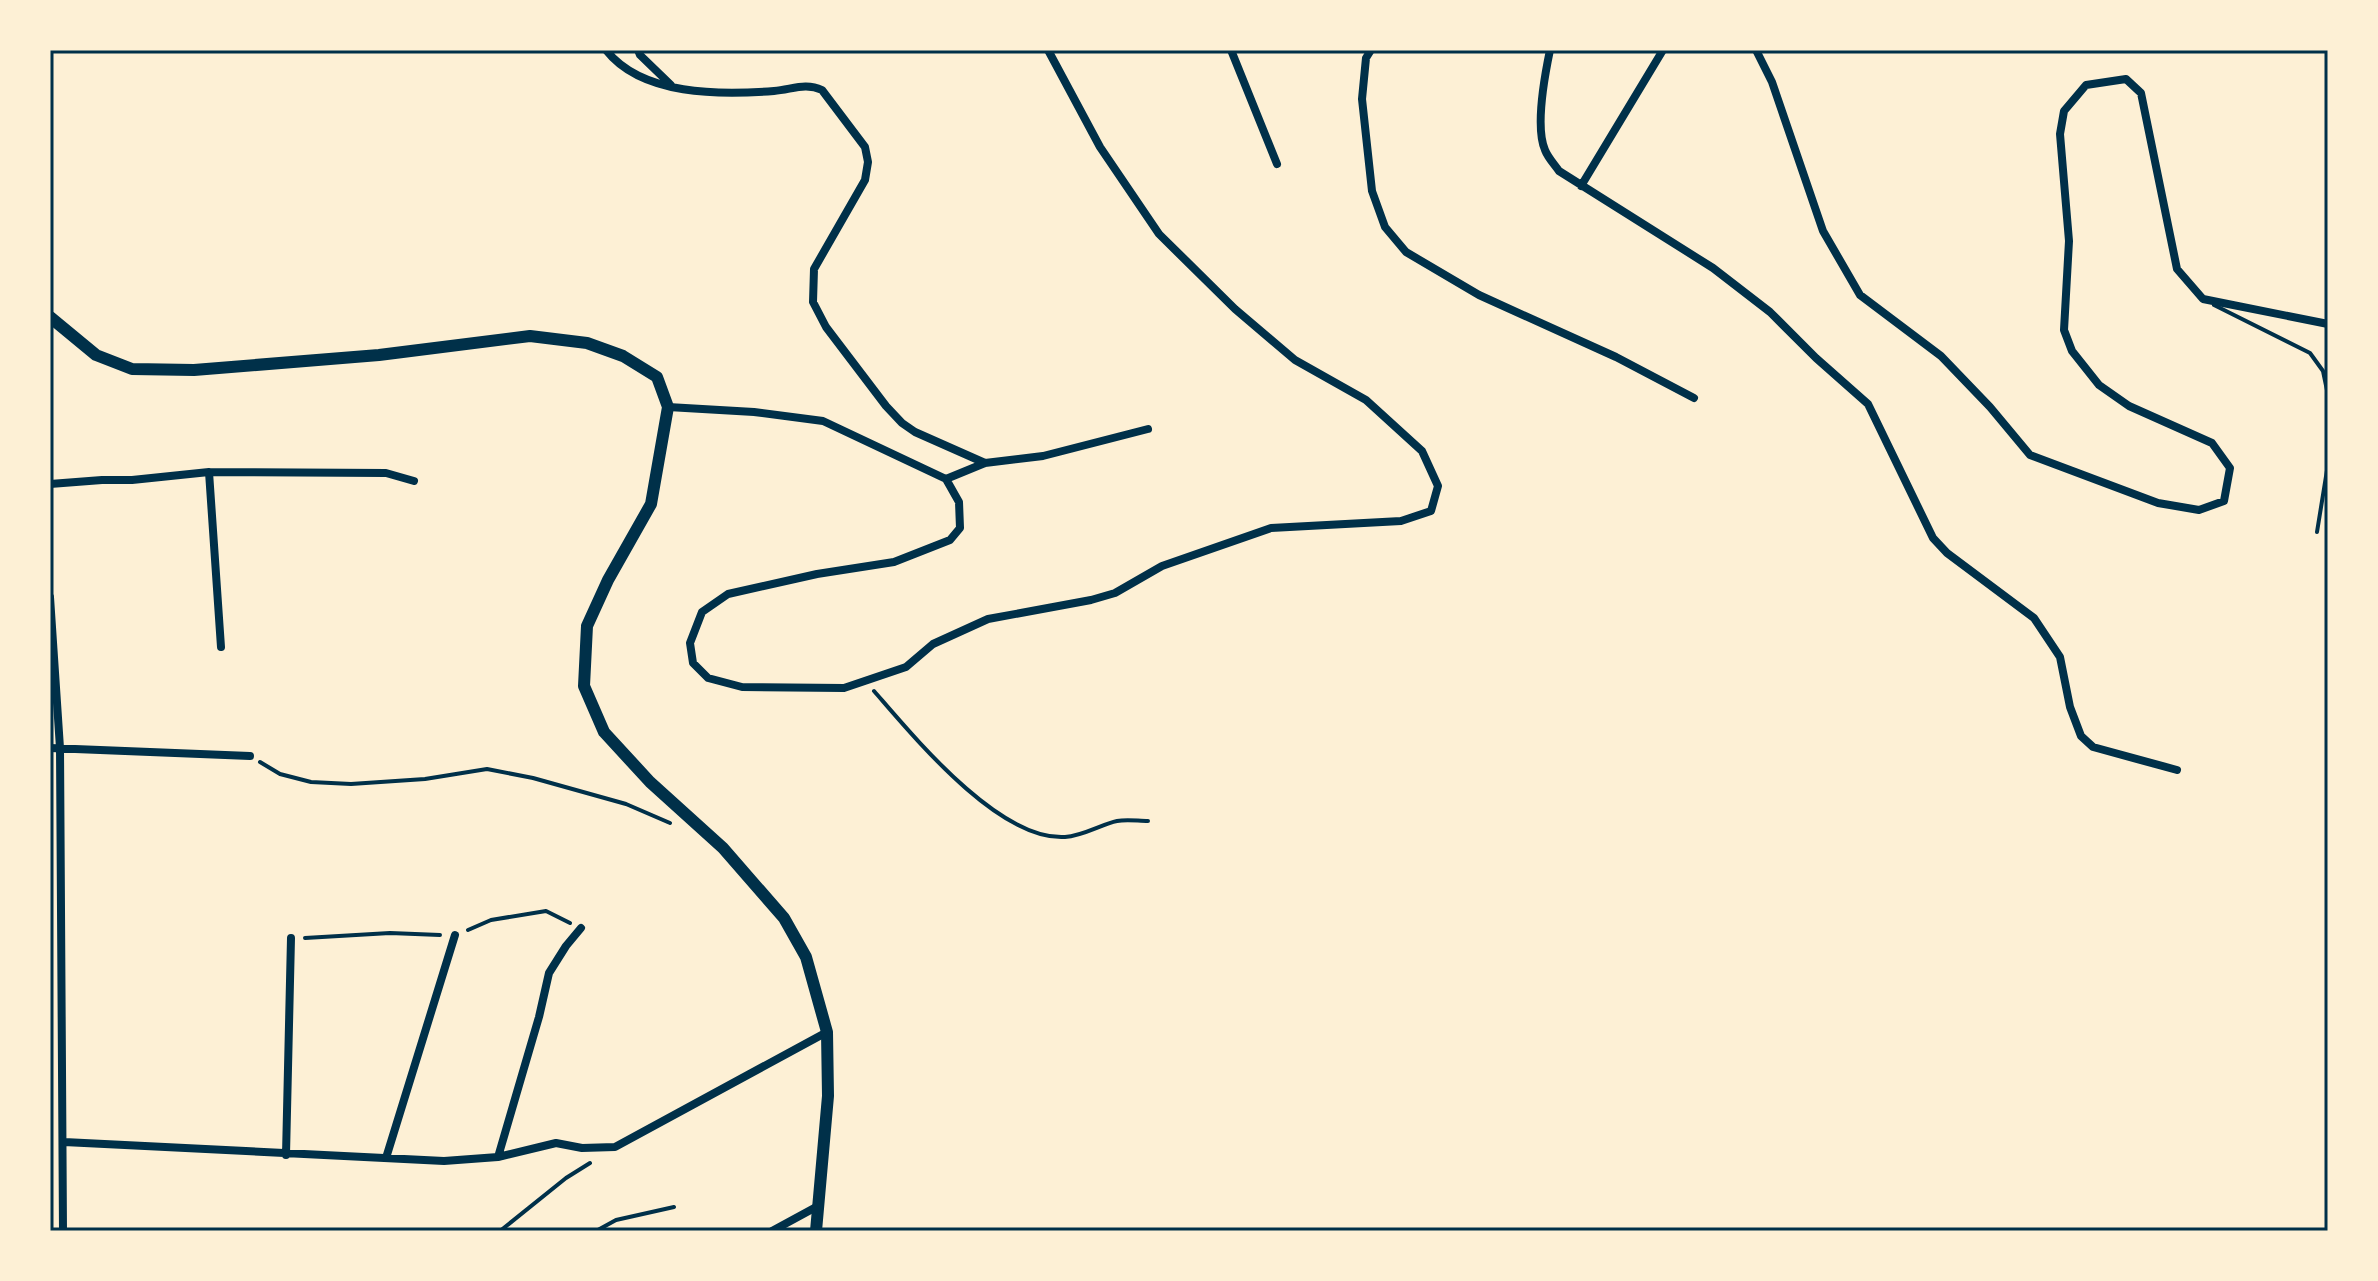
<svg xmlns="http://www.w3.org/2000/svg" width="2378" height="1281" viewBox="0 0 2378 1281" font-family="'Noto Sans',sans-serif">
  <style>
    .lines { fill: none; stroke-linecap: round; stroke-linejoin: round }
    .path { stroke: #003049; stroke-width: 4 }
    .service { stroke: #003049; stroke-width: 4 }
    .minor { stroke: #003049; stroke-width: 8 }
    .secondary { stroke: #003049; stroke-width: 12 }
    .neatline { fill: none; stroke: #003049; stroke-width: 3 }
  </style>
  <rect width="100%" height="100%" fill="#fdf0d5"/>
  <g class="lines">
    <!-- path -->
    <path class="path" d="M874,691C914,737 999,841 1065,837C1083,836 1102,824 1117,821C1127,819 1138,821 1148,821
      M260,762L280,774L311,782L351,784L425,779L487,769L533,778L626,804L670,823
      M468,930L491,920L546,911L570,923
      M305,938L390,933L440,935
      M500,1231L566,1178L590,1163
      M596,1231L616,1220L674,1207"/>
    <!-- service -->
    <path class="service" d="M2214,305L2310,353L2323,371L2328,395
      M2317,532L2328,464"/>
    <!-- minor -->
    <path class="minor" d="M606,50C642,96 720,95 774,91C791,90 805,82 822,90L865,147L868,162L865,180L814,269L813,302L826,327L886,406L902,423L915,432L985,463
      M638,50L640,55L671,85
      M1231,50L1277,164
      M1371,50L1366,58L1362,99L1372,191L1385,227L1406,252L1479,295L1616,357L1694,398
      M1550,50C1545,74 1535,127 1545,150C1548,158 1555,165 1559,171L1713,268L1770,312L1816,358L1868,404L1933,538L1947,553L2034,618L2060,657L2070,707L2081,736L2093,747L2177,770
      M1756,50L1772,82L1823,231L1860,295L1941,356L1990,407L2030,455L2158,503L2199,510L2224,501L2230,468L2212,443L2129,406L2099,385L2072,351L2064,330L2069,241L2060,134L2064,111L2086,85L2126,79L2141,93L2177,269L2203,299L2328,324
      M1581,186L1663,50
      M668,407L754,412L823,421L946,479L959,502L960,528L950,540L894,562L817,574L728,594L702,612L690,643L693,663L708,678L742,687L844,688L906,667L933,644L988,619L1091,600L1115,593L1162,566L1271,528L1401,521L1431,511L1438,486L1422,451L1366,400L1295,360L1235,309L1159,234L1100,147L1048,50
      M209,472L221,647
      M946,479L985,463L1043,456L1148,429
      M50,484L102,480H132L209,472L386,473L414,481
      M50,597L60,748L63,1231
      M50,748L250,756
      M64,1142L444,1161L498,1157L556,1143L582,1148L615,1147L827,1032
      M286,1155L291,938
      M498,1157L539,1017L549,973L566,946L581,928
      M386,1158L455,935
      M772,1231L818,1206"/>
    <!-- secondary -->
    <path class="secondary" d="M50,317L96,355L132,369L194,370L379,355L530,336L587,343L623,356L657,377L668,407L651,504L608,580L587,626L584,686L604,732L650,782L723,848L784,918L806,957L827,1032L828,1096L816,1231"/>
  </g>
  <!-- border -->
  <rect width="2378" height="1281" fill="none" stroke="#fdf0d5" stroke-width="104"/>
  <rect x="52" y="52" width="2274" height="1177" class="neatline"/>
</svg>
